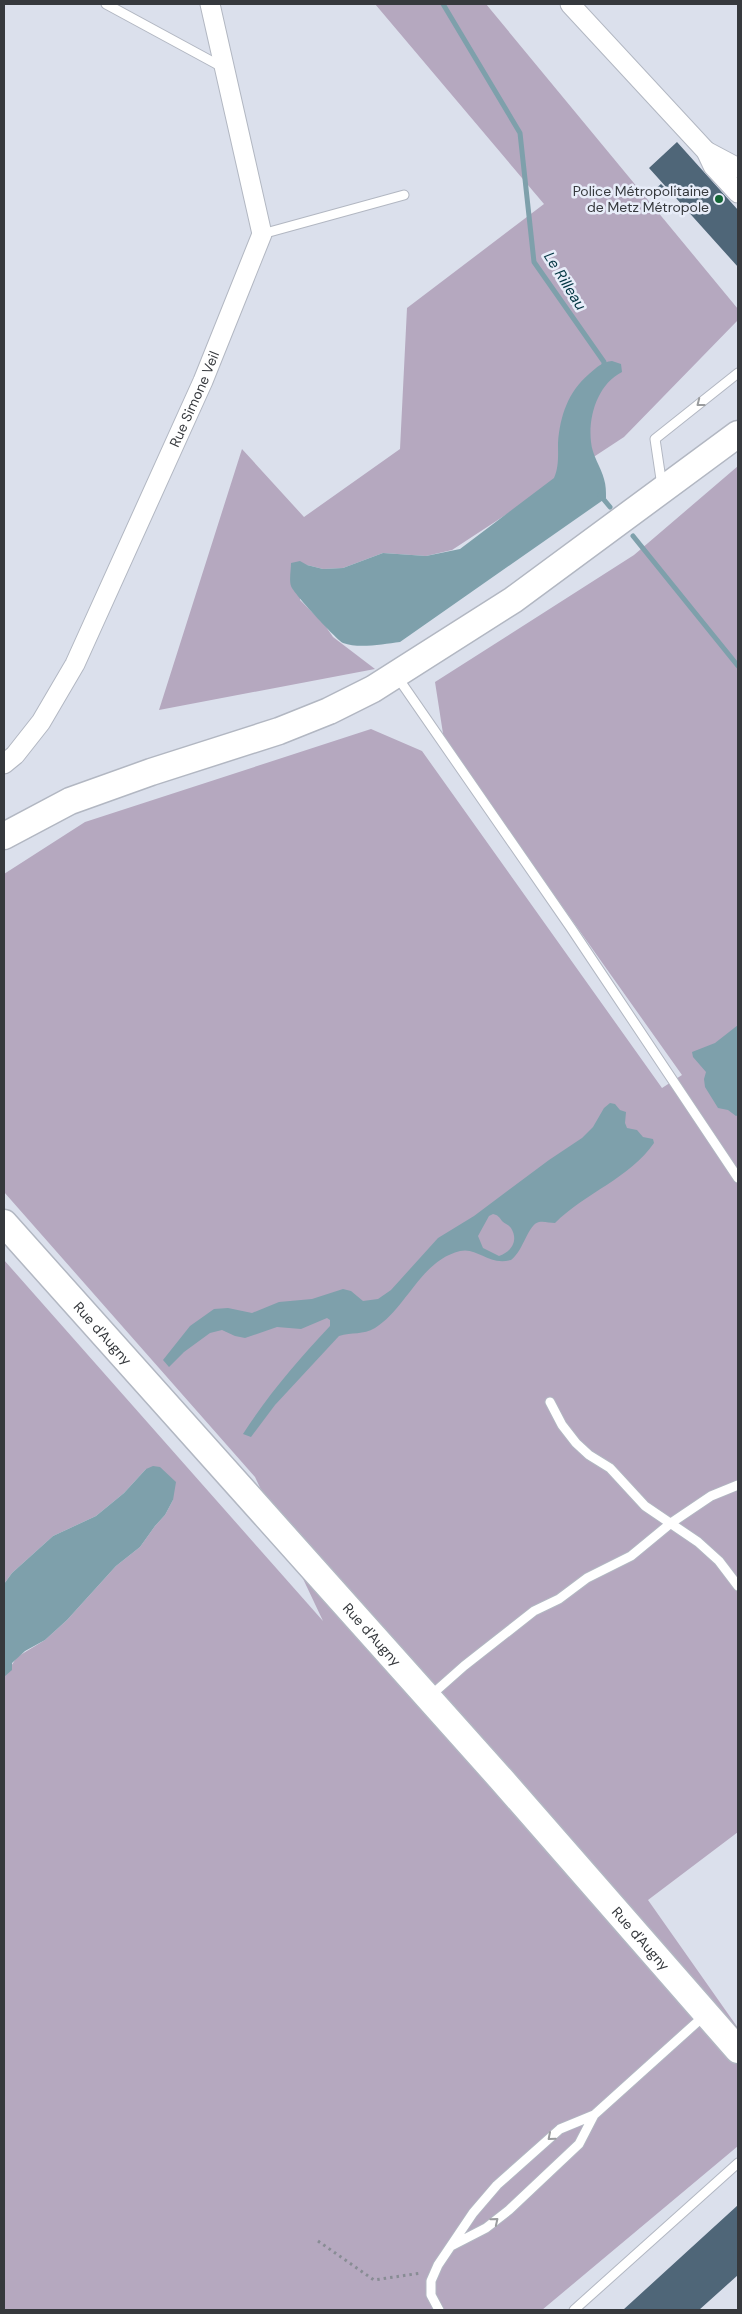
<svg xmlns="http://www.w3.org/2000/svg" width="742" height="2314" viewBox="0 0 742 2314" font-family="'DM Sans',sans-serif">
  <rect width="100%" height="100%" fill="#dbe0ec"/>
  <path fill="#b5a8bf" d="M375,4H486L738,309V320L624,437L452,550L426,556L383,553L343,568L323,569L307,565L300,600L324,624L333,637L375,669L159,710L242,449L304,517L400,449L407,308L544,204Z
    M738,466V1832L648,1900L738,2028V2146L542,2310H4V1677L17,1657L45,1640L67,1620L116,1566L140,1547L155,1526L165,1515L173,1500L146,1469L124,1493L96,1516L53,1536L12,1573L4,1584V1260L323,1621L255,1477L4,1192V874L85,822L371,729L422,751L662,1088L682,1075L444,740L435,682L634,555Z"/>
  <path fill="#7ea0ab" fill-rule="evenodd" d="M612,361L621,364L622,372C598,384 588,416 591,442C592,455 601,467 604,479C606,485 606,492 606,498L400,642C383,644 359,649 343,643C337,640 293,593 291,586C289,580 291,570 291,563L300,561L307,565L323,569L343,568L383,553L426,556L460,549L554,478C559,467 558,455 558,443C560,416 568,392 589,374C597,367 602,362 612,361Z
    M738,1025V1115L736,1116L728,1110L718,1108L705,1087L704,1079L706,1072L693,1057L692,1052L715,1043Z
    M610,1103L615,1104L620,1110L626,1112L625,1123L627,1128L637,1130L643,1137L653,1139L654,1143C630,1178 585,1193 555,1223C550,1223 544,1221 539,1222C528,1224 524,1250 511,1260C488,1266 478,1247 460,1251C420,1261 407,1308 375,1328C363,1335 352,1332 339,1336L275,1405L251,1437L243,1434C268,1395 298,1360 330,1326V1320L327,1318L301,1329L277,1327L245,1338L235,1336L222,1330L210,1333L184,1352L169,1367L163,1360L190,1326L214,1309L228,1308L252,1313L279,1302L312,1299L343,1289L351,1291L363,1301L378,1299L391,1290L438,1238L474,1216L549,1160L582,1138L593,1127L604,1108ZM493,1214C498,1215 499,1217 502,1221C505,1224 509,1225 511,1228C519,1241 511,1252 499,1256L483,1248L478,1236L489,1216Z
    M153,1466L160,1467L176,1482L173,1500L165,1515L155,1526L140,1547L116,1566L67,1620L45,1640L25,1651L12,1663V1670L4,1677V1584L12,1573L53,1536L96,1516L124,1493L146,1469Z"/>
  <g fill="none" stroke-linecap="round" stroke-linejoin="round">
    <path stroke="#7ea0ab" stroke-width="5" d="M443,4L520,133L534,262L604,362V367
      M600,495L610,507
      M633,536L738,666"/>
  </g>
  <path fill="#4f6678" d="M677,142L738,210V267L649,168Z
    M661,184L665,188L659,194L655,189Z
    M738,2205V2275L699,2310H623Z"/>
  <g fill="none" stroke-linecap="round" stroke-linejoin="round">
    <defs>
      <path id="service" d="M106,4L224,68
        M262,234L404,195
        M662,486L655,439L738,373
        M396,675L571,928L738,1178
        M550,1402L562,1425L576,1443L589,1455L610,1468L645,1506L698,1542L719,1561L738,1586
        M429,1697L464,1666L534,1611L559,1599L587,1578L631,1556L671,1523L711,1496L738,1485
        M453,2245L486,2228L509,2210L579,2144L594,2115L705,2015
        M439,2310L431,2295V2281L438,2265L473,2213L497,2185L560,2129L594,2115
        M574,2310L738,2163"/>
      <g id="minor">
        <path d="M570,4L706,151L713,166L738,193"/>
        <path d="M706,151L738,168"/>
        <path id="s1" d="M4,764L15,755L41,722L75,664L203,381L262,234L210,4"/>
      </g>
      <g id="secondary">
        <path d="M4,836L70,801L151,772L279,731L329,711L373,689L513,600L738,434"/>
        <path id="s2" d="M4,1223L502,1780L738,2050"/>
      </g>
    </defs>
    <use href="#service" stroke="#b2b7c2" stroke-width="11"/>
    <use href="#minor" stroke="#b2b7c2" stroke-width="21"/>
    <use href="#secondary" stroke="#b2b7c2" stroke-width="29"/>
    <path stroke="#888c94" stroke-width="3" stroke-dasharray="2.5 4" stroke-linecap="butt" d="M318,2241L374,2280L421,2273"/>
    <use href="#service" stroke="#fff" stroke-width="9"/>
    <use href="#minor" stroke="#fff" stroke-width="19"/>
    <use href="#secondary" stroke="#fff" stroke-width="26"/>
  </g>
  <defs><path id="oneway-chevron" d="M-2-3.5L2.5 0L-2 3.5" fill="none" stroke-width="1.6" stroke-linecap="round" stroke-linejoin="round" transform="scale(1.25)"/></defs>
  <g stroke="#9a9c9e">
    <use href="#oneway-chevron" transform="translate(700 403) rotate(142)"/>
    <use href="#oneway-chevron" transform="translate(551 2137) rotate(139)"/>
    <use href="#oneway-chevron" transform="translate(495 2221) rotate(-39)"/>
  </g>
  <circle fill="#156636" stroke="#e8edf9" stroke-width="2" cx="719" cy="199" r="5"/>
  <g text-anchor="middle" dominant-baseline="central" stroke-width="5" stroke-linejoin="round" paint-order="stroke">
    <g font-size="14" fill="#36393d" stroke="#e8edf9" text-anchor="end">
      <text x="709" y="191">Police Métropolitaine<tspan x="709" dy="16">de Metz Métropole</tspan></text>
    </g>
    <g font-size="14" fill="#36393d" stroke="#e8edf9">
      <text stroke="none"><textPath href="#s1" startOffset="414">Rue Simone Veil</textPath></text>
      <text stroke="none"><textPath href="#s2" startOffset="148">Rue d'Augny</textPath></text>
      <text stroke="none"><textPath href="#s2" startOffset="552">Rue d'Augny</textPath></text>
      <text stroke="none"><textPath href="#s2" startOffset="958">Rue d'Augny</textPath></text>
    </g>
    <g font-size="15" font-style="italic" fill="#003441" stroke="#e8edf9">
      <text transform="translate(565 281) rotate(58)">Le Rilleau</text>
    </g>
  </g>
  <rect width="742" height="2314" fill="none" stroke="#36393d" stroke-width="10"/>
</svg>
